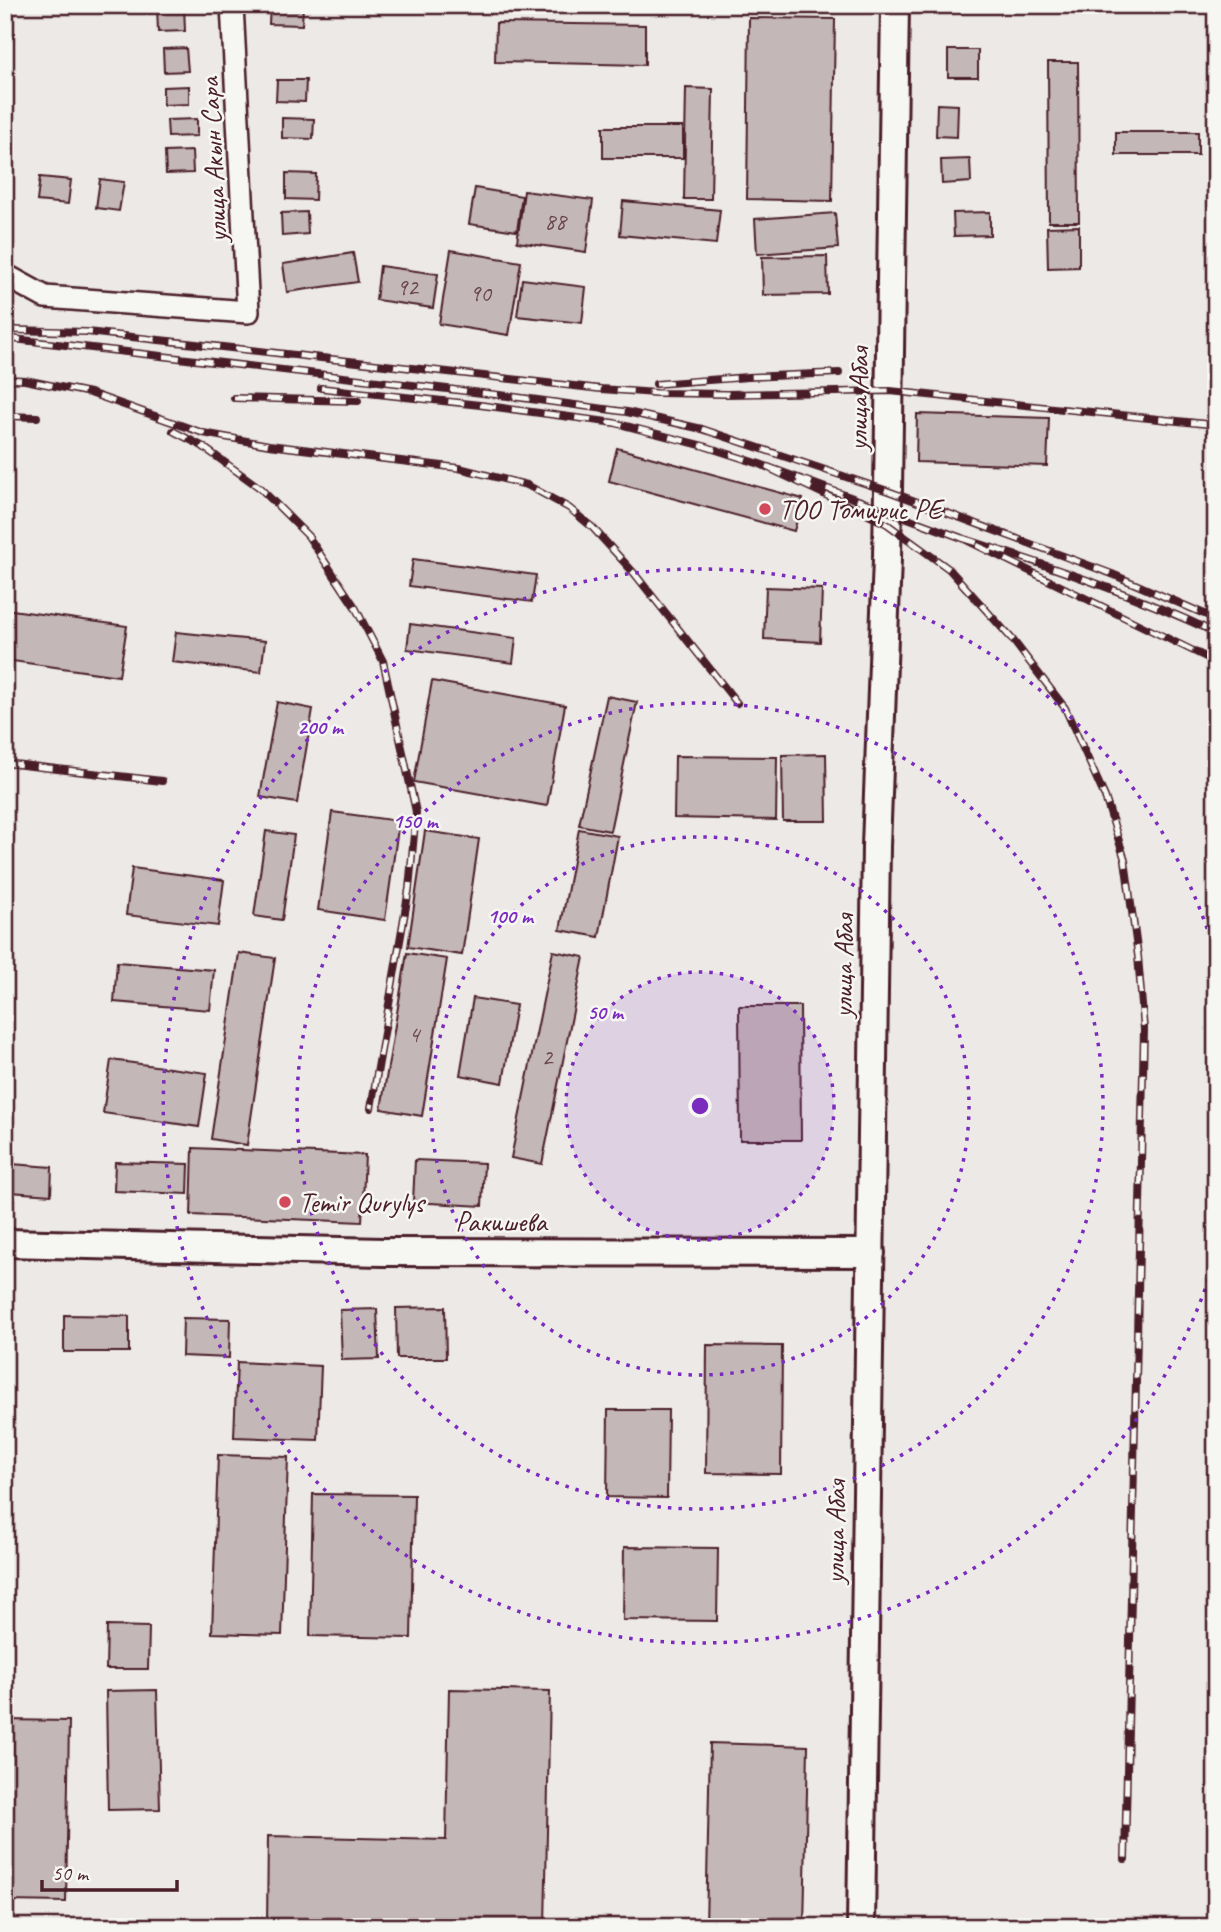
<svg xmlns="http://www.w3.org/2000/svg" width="1221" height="1932" viewBox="0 0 1221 1932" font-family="Caveat,sans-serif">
  <rect width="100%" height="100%" fill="#ece9e6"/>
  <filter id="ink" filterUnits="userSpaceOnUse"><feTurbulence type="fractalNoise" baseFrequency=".0143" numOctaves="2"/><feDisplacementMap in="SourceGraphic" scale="14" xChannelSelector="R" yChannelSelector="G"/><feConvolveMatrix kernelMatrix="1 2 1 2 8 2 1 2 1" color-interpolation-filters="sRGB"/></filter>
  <g filter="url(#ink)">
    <path fill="#c4b7b7" stroke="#4a1f2b" stroke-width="2" d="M157,5H184L185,31L158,32Z
      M270,5H303L302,25L269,24Z
      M952,5H979V10H952Z
      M749,18L835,19L832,201L747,199Z
      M496,23L645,25V65L495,62Z
      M186,48L188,71L164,72L163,49Z
      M948,50H978V77H948Z
      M1048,62H1078L1079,222H1049Z
      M277,80H306L305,102L276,101Z
      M189,86V104L163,105V87Z
      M686,88L713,89L711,199H684Z
      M937,104L958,105L957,137L936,136Z
      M282,118L314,119L313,139L282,138Z
      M197,119V136L168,137L167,120Z
      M603,127H683V158H603Z
      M1116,132H1198V155H1116Z
      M192,151L193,173L166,174L165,152Z
      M970,159L971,182L942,184L941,160Z
      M286,173L316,174L315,200L286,199Z
      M40,177L71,180L68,204L37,201Z
      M100,179L124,182L119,211L96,208Z
      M475,188L522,196L517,231L469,224Z
      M524,191L593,200L586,252L517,242Z
      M623,201L720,210L716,244L620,235Z
      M307,212L308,234L282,236L281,213Z
      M990,212V235L954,236L953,213Z
      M835,213L838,248L757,254L755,219Z
      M1079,226V267L1048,268L1047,227Z
      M451,250L521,262L509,335L439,324Z
      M353,253L358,282L287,292L283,264Z
      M827,256L828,294L763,295L762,257Z
      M380,266L438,274L433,308L376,300Z
      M522,279L586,287L582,323L517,316Z
      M917,414L1049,418L1047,466L916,462Z
      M617,448L803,499L794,531L609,481Z
      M413,559L536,575L532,602L409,586Z
      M766,587L822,589L820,642L764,639Z
      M5,609L127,626L119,676L5,660Z
      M410,624L516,638L513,663L407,649Z
      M176,632L265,641L261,672L172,662Z
      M432,681L565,705L547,806L414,782Z
      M607,696L637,702L610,831L579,825Z
      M277,702L313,709L297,803L260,797Z
      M826,754L827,821H783L782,755Z
      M675,756L777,757L776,820L674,818Z
      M332,812L399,821L385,920L318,910Z
      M579,829L618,836L599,937L560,930Z
      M266,831L294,835L282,920L254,916Z
      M425,831L479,839L462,955L408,947Z
      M132,868L224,880L218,926L126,915Z
      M553,951L584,957L542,1164L511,1158Z
      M239,953L275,958L247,1145L211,1139Z
      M407,953L447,959L422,1116L381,1109Z
      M117,962L214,970L210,1010L114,1002Z
      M473,998L516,1005L503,1083L460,1075Z
      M739,1006H800L801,1140H740Z
      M111,1060L207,1073L199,1127L103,1113Z
      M193,1148L365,1155L362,1222L191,1215Z
      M415,1160L484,1163L482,1206L413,1202Z
      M115,1162L189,1164L188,1194L114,1191Z
      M11,1164L52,1167L51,1195L10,1192Z
      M445,1307L446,1358H397L396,1308Z
      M377,1309L379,1359L342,1360L340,1310Z
      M64,1315L129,1316V1352H64Z
      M183,1318L230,1319L229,1358L182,1356Z
      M707,1345L782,1346L781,1474L706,1473Z
      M237,1362L321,1366L318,1440L234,1437Z
      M608,1410H668L667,1498L607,1497Z
      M218,1455L288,1457L282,1635L212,1633Z
      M313,1494L414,1495L411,1638L310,1636Z
      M624,1547L718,1548L717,1621L623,1620Z
      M107,1626L149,1627L148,1669H106Z
      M449,1689L550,1691L545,1927H267L268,1836L446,1840Z
      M157,1690L160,1809L108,1810L106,1691Z
      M5,1720L69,1721L66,1902L5,1901Z
      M710,1743L808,1746L804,1927H706Z"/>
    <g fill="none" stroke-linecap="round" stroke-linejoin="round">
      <defs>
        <path id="minor" d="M5,275L45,297L248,312L232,5"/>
        <path id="tertiary" d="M5,1243L383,1252L871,1253
          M861,1927L876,846L887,559L895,5"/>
      </defs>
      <use href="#minor" stroke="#4a1f2b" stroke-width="26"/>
      <use href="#tertiary" stroke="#4a1f2b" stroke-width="32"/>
      <use href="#minor" stroke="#f6f6f2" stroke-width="21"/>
      <use href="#tertiary" stroke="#f6f6f2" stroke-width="26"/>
      <defs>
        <path id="rail" d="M12,330L87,332L601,389L656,393L727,394L890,391L1216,425
          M5,338L508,396L627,412L702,429L888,491L1112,574L1216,619
          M5,379L25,380L90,393L203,433L269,445L459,468L527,485L569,508L592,527L634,573L737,703
          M656,384L748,377L839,373
          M321,388L480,405L615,423L704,446L760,464
          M234,398L358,401
          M5,416L37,417
          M173,431L202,446L260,488L308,536L355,607L383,661L416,812L409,889L371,1108
          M962,538L760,464L887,524L949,569L1012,639L1065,708L1105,797L1125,860L1138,956L1144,1030L1125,1859
          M1216,633C1134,594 1049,566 962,538L1216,662
          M5,763L162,781"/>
      </defs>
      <use href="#rail" stroke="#4a1f2b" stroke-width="8"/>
      <use href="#rail" stroke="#f6f6f2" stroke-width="5" stroke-dasharray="16" stroke-linecap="butt"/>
    </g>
  </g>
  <circle cx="700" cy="1106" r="134" fill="#7b2cbf" fill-opacity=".12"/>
  <g fill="none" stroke="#7b2cbf" stroke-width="3.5" stroke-dasharray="3.5 7">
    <circle cx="700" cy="1106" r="134"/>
    <circle cx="700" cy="1106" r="269"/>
    <circle cx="700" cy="1106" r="403"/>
    <path d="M1215 1259A537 537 0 1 1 1215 953"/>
  </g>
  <g fill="#d1495b" stroke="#f6f6f2" stroke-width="2.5">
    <circle cx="765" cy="509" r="7"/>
    <circle cx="285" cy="1202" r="7"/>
  </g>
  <g text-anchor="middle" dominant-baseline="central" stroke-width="5" stroke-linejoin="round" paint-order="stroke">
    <g font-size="24" fill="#68454e">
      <text x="555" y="221">88</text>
      <text x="407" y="287">92</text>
      <text x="480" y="293">90</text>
      <text x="414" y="1034">4</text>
      <text x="547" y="1057">2</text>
    </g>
    <g font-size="28" fill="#4a1f2b" stroke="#f6f6f2">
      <text transform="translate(213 160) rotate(-93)">улица Акын Сара</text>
      <text transform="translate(858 399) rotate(-89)">улица Абая</text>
      <text transform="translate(843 966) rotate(-89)">улица Абая</text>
      <text x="501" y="1221">Ракишева</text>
      <text transform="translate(835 1532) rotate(-89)">улица Абая</text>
    </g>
    <g font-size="28" fill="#4a1f2b" stroke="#f6f6f2" text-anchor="start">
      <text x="779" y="509">ТОО Томирис РЕ</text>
      <text x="299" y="1202">Temir Qurylys</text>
    </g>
  </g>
  <circle cx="700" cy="1106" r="10" fill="#7b2cbf" stroke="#f6f6f2" stroke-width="3.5"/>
  <g font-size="21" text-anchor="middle" font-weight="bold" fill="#7b2cbf" stroke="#f6f6f2" stroke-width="5" stroke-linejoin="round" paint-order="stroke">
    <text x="320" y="734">200 m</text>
    <text x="415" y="828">150 m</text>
    <text x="510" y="923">100 m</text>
    <text x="605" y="1019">50 m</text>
  </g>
  <rect width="1221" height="1932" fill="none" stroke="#f6f6f2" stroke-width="28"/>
  <rect x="14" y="14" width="1193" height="1904" fill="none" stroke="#4a1f2b" stroke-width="2.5" filter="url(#ink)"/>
  <path d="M42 1880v10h135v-10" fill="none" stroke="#4a1f2b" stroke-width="3.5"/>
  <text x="52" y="1880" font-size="21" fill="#4a1f2b" stroke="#f6f6f2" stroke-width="5" paint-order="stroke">50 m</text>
</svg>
